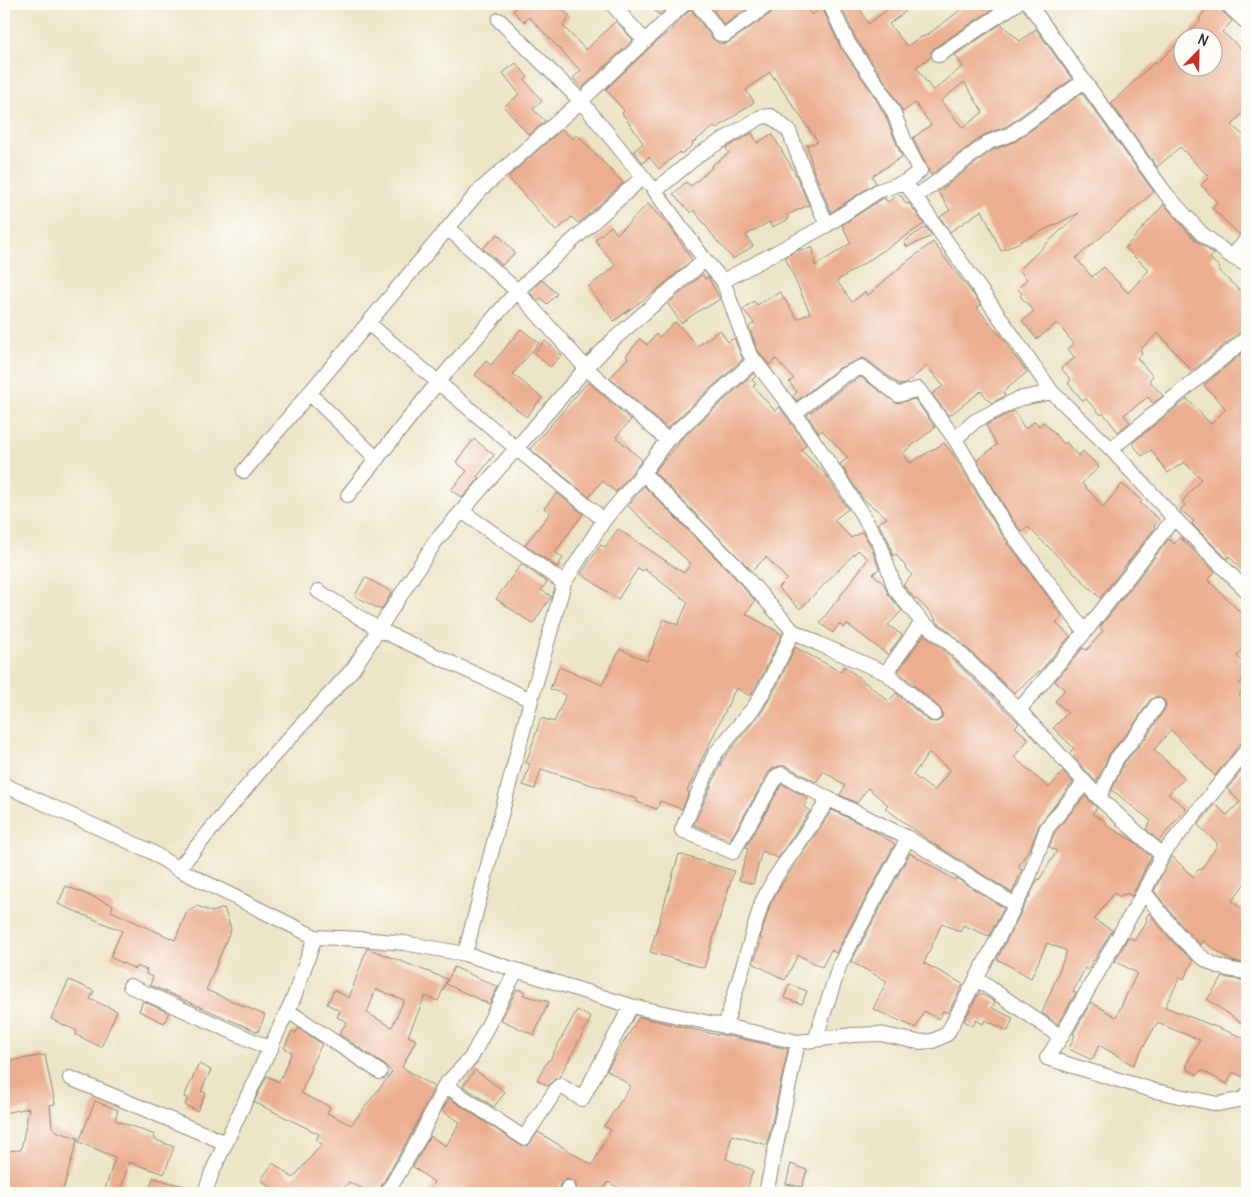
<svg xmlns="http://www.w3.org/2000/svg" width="1251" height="1197" viewBox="0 0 1251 1197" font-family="Delius,sans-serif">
  <rect width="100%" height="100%" fill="#fdfcf7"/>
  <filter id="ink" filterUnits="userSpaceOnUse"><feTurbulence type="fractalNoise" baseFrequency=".02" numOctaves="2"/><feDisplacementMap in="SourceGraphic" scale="10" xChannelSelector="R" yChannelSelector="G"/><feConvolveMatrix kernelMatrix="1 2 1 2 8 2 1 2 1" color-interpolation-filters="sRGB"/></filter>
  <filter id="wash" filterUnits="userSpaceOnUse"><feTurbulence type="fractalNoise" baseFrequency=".0096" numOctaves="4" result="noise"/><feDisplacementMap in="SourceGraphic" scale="20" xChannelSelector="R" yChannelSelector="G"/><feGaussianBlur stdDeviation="1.12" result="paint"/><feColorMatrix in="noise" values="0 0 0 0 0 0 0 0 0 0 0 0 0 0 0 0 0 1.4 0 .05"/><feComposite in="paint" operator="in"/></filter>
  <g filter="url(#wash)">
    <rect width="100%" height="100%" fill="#ede5c7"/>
    <g id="blocks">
      <path fill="#ebae90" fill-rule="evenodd" d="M515,4H555L570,16L563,26L586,50L616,21L633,40L582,88L573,78L581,71L529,17L524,22L513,11L517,6Z
        M648,4H672L659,15Z
        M709,4H754L724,25Z
        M778,4H802L812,15L822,7L841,48L871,91L885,115L902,157L872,176L876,183L831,212L813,169L807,145L818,142L770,72L746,90L754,102L716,129L714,127L692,143L693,145L681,154L680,152L659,169L649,157L643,163L634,151L643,143L622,113L624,111L606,89L659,39L673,29L672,28L691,9L713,39L718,43L726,44L774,11Z
        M840,4H858L868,24L895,4H900L906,11L889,24L907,46L923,36L924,37L969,4H988L993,9L934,48L931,52V57L916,67L933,91L963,66L955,55L1001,24L1020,41L1036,29L1072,79L1007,126L984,135L931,175L913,138L931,125L915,103L903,112L885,81L856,39ZM964,82L983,112L963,128L941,101Z
        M1209,4L1218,5L1221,10L1232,21L1222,32L1247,54V108L1232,125L1247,139V230L1239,234L1212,208L1217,202L1201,185L1209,177L1180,147L1157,167L1111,103L1145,71L1155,62L1156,64L1201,20L1199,19ZM1184,38H1214V68H1184Z
        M516,63L528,77L525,80L542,101L533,109L545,121L529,135L504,107L519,94L503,73Z
        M1082,93L1154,192L1076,258L1092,277L1104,267L1128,293L1148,271V269L1125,248L1164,204L1194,239L1214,254L1210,258L1220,268L1218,270L1239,290L1247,283V329L1241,331L1192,371L1158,333L1140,350L1142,353L1137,358L1153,376L1149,380L1163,396L1153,403L1148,397L1124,415L1130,422L1118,432L1103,413L1101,415L1086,399L1083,401L1068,383L1071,380L1061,368L1075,358L1068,349L1074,344L1057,323L1037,339L1022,321L1034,311L1020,296L1022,294L1018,289L1027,279L1019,270L1079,213L1001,251L982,210L950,232L940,217L950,210L938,192L993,150L1016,141Z
        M562,129L572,139L577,135L623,183L580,222L578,223L572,217L556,231L508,177Z
        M752,133L757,143L772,134L795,173L809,205L787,215L789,219L772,227L769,222L746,235L753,246L733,259L717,241L694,210L691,213L673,194L686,182L691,186L712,168L711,166L729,153L726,148Z
        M900,194L906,204L909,203L924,224L837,281L852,302L865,292L867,296L905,263L933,242L981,305L977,308L1006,342L1008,344L1007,346L1027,372L1003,392L1005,396L991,403L981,391L949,416L932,394L943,386L927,366L905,384L900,385L867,360L863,358L839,368L797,401L793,396L797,392L789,382L794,379L776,359L769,365L757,349L749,327L754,323L743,309L754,301L757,305L780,292L797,319L810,313L785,257L798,250L813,248L815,266L851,243L842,225L882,199L885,198L887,202Z
        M648,204L671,228L692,260L658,289L614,321L588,287L616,266L595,240L611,226L617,234Z
        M926,227L932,236L907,247L904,242Z
        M498,234L515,253L502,265L483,248Z
        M702,275L705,279L708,277L720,299L704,309L703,308L681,323L668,304Z
        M542,280L557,294L547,304L541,298L538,301L529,292Z
        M675,322L698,346L720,330L728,342L734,338L743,359L667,428L610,378L628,358L626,356L640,339L647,345L656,334L659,337Z
        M521,329L539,343L513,374L542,398L526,417L475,375L486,361L491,365Z
        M545,341L562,355L550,367L534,353Z
        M1247,349V576L1229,556L1227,559L1192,524L1194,521L1180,510L1185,505L1182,502L1201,479L1184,462L1168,473L1151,450L1142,456L1132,443L1187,399L1211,424L1226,409L1204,385Z
        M754,373L756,376L752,380L756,384L753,386L775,411L780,407L806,445L801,450L825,474L848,509L834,520L851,538L862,532L872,548L879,569L873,574L884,584L888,594L902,611L888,625L902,635L888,655L847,624L844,628L839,624L833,633L820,623L868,559L858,550L800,609L778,588L787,579L766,557L752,571L654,472L679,443L678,442Z
        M861,377L896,403L915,399L935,427L903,453L910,463L944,443L953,454L998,529L1008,543L1007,544L1012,548L1062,616L1056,623L1070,636L1042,669L1014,693L951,633L935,620L936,619L916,598L915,599L903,585L912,575L896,554L893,556L888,540L878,523L887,518L863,499L840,464L848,458L822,430L819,433L807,415L849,383Z
        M588,382L631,420L616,437L642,460L616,492L602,481L589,497L530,449Z
        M1014,411L1025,429L1035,421L1039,426L1044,422L1064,444L1066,442L1078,456L1083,451L1099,467L1082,483L1103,507L1122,484L1142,501L1140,503L1159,519L1154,526L1155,528L1100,598L1028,527L1022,532L1012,519L977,460L997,445L986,425Z
        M474,439L494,455L477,477L479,479L462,498L451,490L467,471L456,462Z
        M644,486L729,571L755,601L746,614L782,634L763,674L750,696L736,688L687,791L689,792L682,809L660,801L657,809L637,802V799L541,769L535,789L523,785L530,764L526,763L541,718L554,722L566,695L550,689L559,667L602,685L620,649L647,661L664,619L678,625L688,602L644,569L643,571L638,568L618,599L581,574L601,545L605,547L618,529L684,573L691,564L628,506Z
        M557,493L583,514L555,552L563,558L557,567L525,545L550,513L544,508Z
        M1180,537L1215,572L1208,580L1247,619V645L1237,656L1247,667V676L1239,684L1244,688L1239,695L1247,702V741L1240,744L1215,776L1171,730L1154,750L1185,778L1168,794L1186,808L1159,841L1146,829L1151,821L1112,790L1124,763L1146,738L1164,710L1166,705L1165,701L1157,696L1150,700L1132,727L1110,753L1096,782L1074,757L1075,755L1071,751L1074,748L1053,728L1068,713L1055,701L1065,690L1055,681L1083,648L1087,650L1103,631L1100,627L1169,539L1174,544Z
        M521,564L547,582L541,590L551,596L533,624L496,599Z
        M365,577L392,592L381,610L355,596Z
        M924,635L939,646L1019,723L1015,727L1029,739L1014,757L1049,788L1063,771L1073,782L1039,825L1031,846L1018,867L1022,870L1012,893L928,840L885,808L888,805L868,788L857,803L840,795L845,786L824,771L816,782L786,766H779L773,768L769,772L730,840L694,825L723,759L763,710L779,682L795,647L841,672L844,666L889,701L896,693L929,721L936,722L940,720L943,715L940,708L898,671ZM929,753L950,770L934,791L913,775Z
        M1247,764V880L1232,901L1247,913V963L1232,961L1203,941L1201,945L1182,926L1154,891L1172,856L1193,877L1199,869L1201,870L1218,844L1198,825L1215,804L1227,815L1240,802L1227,789Z
        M782,784L808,798L804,807L810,811L778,858L762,851L753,884L739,880L748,849L746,847Z
        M1085,796L1097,808L1092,814L1107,822L1106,825L1135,842L1151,857L1132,896L1126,893L1125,895L1122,894L1120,897L1114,893L1094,920L1112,930L1094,961L1093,960L1088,970L1085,968L1073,992L1076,993L1058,1024L1042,1013L1067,951L1047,943L1031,978L997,959L1038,879L1039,880L1057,851L1049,847L1055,832Z
        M832,810L869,828L895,844L836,953L831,950L822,967L798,955L785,980L753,963L762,939L760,938L770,905L782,884Z
        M910,853L955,880L956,878L1004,908L989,936L963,925L960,932L942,923L924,963L963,984L948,1013L943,1011L939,1019L924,1011L916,1028L873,1009L887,981L851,962Z
        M679,854L734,871L704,968L650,952Z
        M66,886L113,905L111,911L175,940L187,912L197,906L212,912L224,908L231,929L206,990L265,1015L258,1032L150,985L153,977L146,974L147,970L136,966L135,969L110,957L122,931L58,904Z
        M1149,913L1169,938L1193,961L1184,979L1180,977L1165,1007L1247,1039V1079L1233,1072L1227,1084L1201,1070L1198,1075L1187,1069V1063L1200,1040L1157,1023L1133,1065L1099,1045L1092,1060L1069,1049L1075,1035L1073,1034L1091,1002L1116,1017L1137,973L1115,961L1128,937L1134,940L1147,921L1146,918Z
        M367,948L447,979L438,1001L425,996L408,1036L416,1040L402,1067L434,1087L412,1133L377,1193H371L349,1182L339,1193H306L300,1188L296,1193H278L261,1180L273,1163L293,1178L322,1144L316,1140L319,1134L254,1102L267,1076L279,1082L292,1052L284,1048L292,1031L296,1033L298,1028L322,1044L310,1067L312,1068L301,1093L330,1107L327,1113L351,1125L392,1072L385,1065L339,1034L347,1022L337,1017L340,1011L327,1004L334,990L349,998ZM376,989L404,1000L392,1027L367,1013Z
        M454,967L498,987L489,1004L446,984Z
        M1223,977L1247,981V1027L1207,999Z
        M69,980L94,991L90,999L117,1011L101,1047L76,1035L77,1031L51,1019Z
        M789,984L807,991L802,1004L784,998Z
        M517,989L525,992L523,995L549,1002L534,1035L501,1020Z
        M979,993L995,1002L992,1008L1013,1018L1008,1031L985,1020L983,1024L976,1020L973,1026L964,1021Z
        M143,1001L169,1013L164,1023L139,1011Z
        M577,1010L591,1018L559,1078L555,1079L548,1086L537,1080L548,1060L549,1061Z
        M639,1017L718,1035V1034L788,1049L767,1145L732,1135L726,1159L753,1170L746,1193H629L608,1182L602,1193H575L577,1187L575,1183L567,1179L560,1184L557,1193H428L434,1182L413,1167L430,1136L446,1146L460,1122L442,1111L449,1098L520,1145L528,1146L538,1132L592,1165L611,1130L604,1126L631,1086L607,1070Z
        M45,1055L55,1104L50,1105L52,1127L58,1132L78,1138L62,1193H4V1151L21,1150L29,1108L4,1113V1062Z
        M199,1064L211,1070L201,1091L206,1093L197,1111L185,1105L188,1098L184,1097Z
        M475,1070L505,1092L494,1107L463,1086Z
        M95,1101L118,1110L115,1120L155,1135L154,1139L174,1147L164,1174L129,1162L120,1193H104L115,1157L79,1142Z
        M791,1164L807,1170L802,1187L786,1184Z
        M153,1178L194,1189V1193H148Z"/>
    </g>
  </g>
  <g filter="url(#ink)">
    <use href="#blocks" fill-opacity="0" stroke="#8c8879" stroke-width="1"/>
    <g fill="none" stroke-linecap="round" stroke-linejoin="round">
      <defs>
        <path id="street" d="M612,4L645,41
          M698,4L720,34L725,35L769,4
          M830,4L848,43L878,86L893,111L908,149L920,171L905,182
          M1029,4L1084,81
          M1227,4L1247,23
          M499,20L581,101L648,183
          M939,55L1016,4
          M915,197L931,186L989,142L1011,134L1084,81L1166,194L1201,233L1232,257
          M827,225L878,191L905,182L1052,392L1111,449L1174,518L1247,591
          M1247,239L1232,257L1247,265
          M723,281L827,225L807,179L789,131L771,116L761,117L701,153L655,191L705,260L723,281L749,353L795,413L845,487L880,544L895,589L922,622L945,639L1019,710L1099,798L1162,855L1247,750
          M368,323L517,449L604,520
          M1052,392L1018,399L975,421L955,439L1005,524L1085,632
          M309,393L377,459
          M795,413L844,375L862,367L898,395L918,389L955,439
          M667,440L754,361
          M1111,449L1247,338
          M244,471L479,191L581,101L684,4
          M643,473L735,565L793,631L819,644L886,673L922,622
          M348,495L438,382L517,291L643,177
          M463,512L564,583
          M318,591L378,629L531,700
          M886,673L934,714
          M1019,710L1085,632L1174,518
          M4,785L150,851L178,869L315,937L362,939L404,943L465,954L631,1006L798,1042L852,1035L880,1034L918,1042L933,1041L947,1034L1026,885L1047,828L1084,783
          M1099,798L1117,758L1139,732L1157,705
          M829,799L908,838L1015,905
          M1162,855L1144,892L1061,1037L1047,1058L1155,1091L1218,1104L1243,1099L1247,1095
          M178,869L271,758L353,669L435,542L586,368L517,291L448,228
          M1144,892C1162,914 1188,952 1213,964C1223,969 1236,971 1247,972
          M465,954L531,700L564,583L604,520L643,473L667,440L586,368L614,339L705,260
          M977,979L1061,1037
          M130,986L271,1049
          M288,1011L380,1072
          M725,1027L762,902L774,879L829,799L782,774L777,776L733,852L682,830L715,754L755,706L771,678L793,631
          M815,1040L840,964L908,838
          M70,1078L226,1143
          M445,1085L471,1058L516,971
          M205,1193L212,1172L294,997L315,937
          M387,1193L420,1137L445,1085L524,1138L558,1087L561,1086L582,1099L631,1006
          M566,1193L568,1188
          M766,1193L798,1042"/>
      </defs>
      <use href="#street" stroke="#8c8879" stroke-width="16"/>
      <use href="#street" stroke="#fff" stroke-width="14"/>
    </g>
  </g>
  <rect width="1251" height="1197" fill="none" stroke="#fdfcf7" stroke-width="20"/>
  <g transform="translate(1198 52) rotate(23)"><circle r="24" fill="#fdfcf7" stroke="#a9a8a5"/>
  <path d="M0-4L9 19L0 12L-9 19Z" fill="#c8321e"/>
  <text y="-8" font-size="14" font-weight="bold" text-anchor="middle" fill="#2b2b2b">N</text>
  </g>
</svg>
